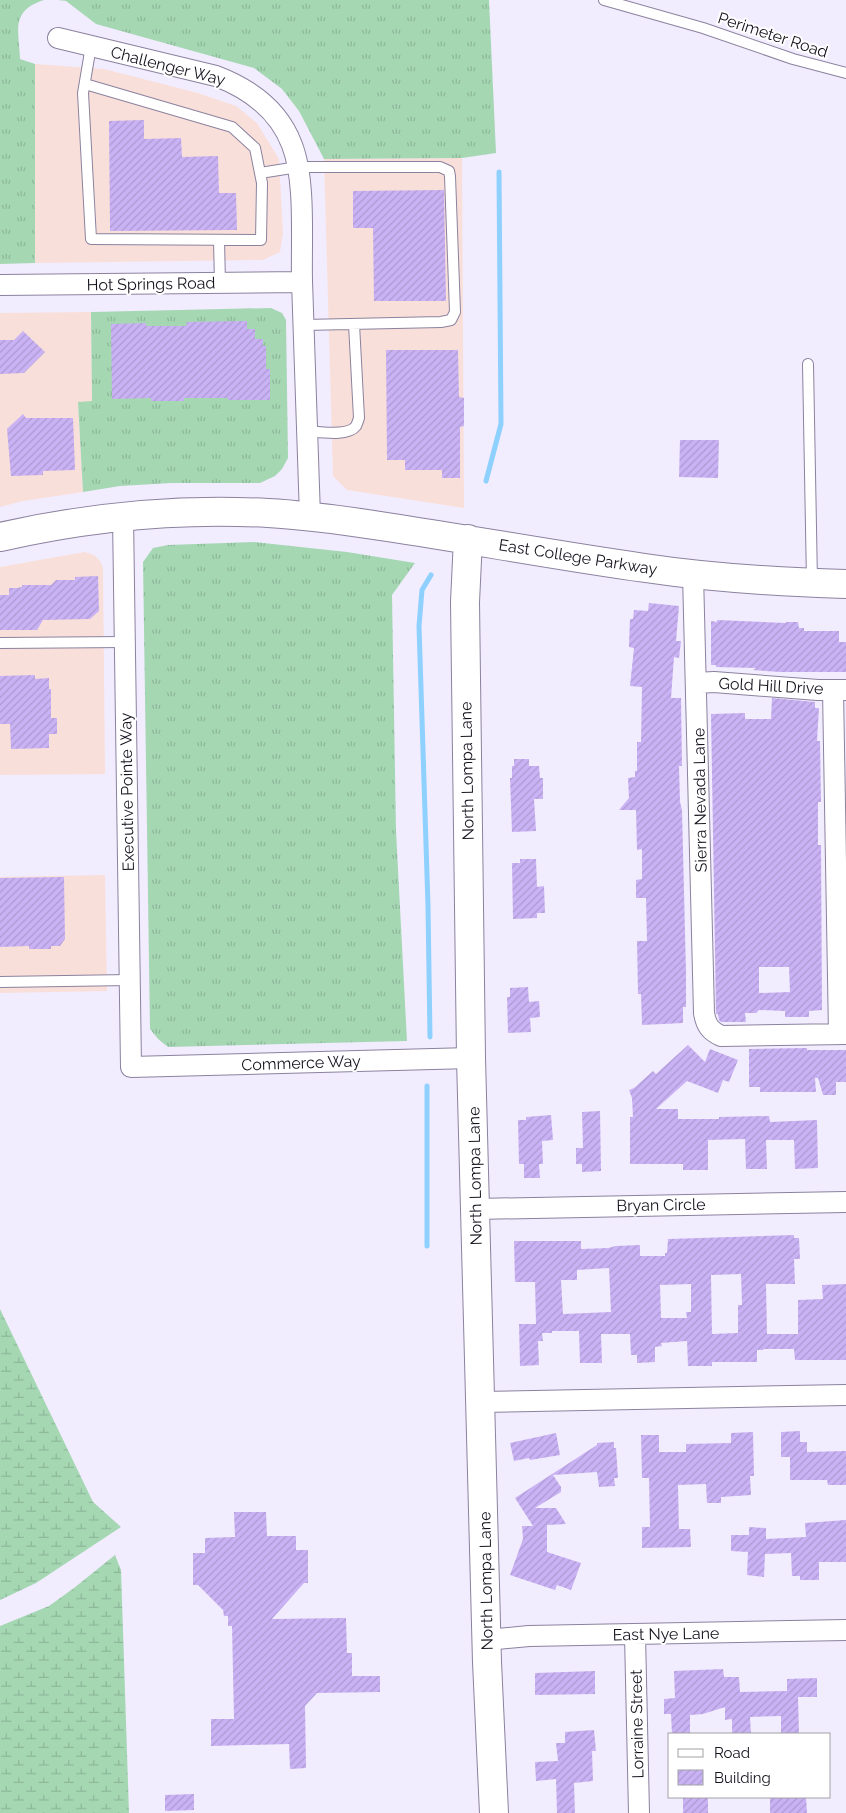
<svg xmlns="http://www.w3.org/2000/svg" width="846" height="1813" viewBox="0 0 846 1813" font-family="Raleway,sans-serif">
  <defs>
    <pattern id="grass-tufts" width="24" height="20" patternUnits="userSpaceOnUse" patternTransform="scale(1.25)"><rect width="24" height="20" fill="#a5d7b3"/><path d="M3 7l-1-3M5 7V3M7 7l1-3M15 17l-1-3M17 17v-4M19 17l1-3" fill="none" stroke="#8db89a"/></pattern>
    <pattern id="wetland-marsh" width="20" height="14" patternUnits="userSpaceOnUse" patternTransform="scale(1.25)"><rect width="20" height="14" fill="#a5d7b3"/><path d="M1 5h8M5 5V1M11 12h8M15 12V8" fill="none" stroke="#8db89a"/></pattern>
    <pattern id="building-hatch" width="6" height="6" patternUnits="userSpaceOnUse" patternTransform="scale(1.25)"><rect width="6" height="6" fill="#cab3f5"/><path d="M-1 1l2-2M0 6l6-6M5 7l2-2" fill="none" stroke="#ad99d2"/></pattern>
  </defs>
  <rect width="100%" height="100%" fill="#f2ecff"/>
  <path fill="#f9dfd9" d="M35,64L104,69L198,93L236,106L257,123L279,159L283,233L280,252L263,260L35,263Z
    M462,158L464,508L347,490L333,476L324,159Z
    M91,312L92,402H78L83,492L23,501L0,507V313Z
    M85,552L94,555L100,561L103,568L105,774L0,775V567Z
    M105,875L107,991L0,993V877Z"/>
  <path fill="url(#grass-tufts)" d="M0,0H44C10,11 19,30 20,59L35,64V263L0,264Z
    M58,0H489L496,153L462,158L324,159L299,111L282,89L254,68L96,24L66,1Z
    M271,308L282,313L286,320L288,458L282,469L275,476L260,483H171L120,486L83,492L78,402L92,401L91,312Z
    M254,542L347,552L415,563L392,595L396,831L407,1041L168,1047L158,1039L150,1029L143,562L153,548L168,545Z"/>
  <path fill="url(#wetland-marsh)" d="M0,1309L93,1502L121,1527L36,1583L0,1600Z
    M115,1555L121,1570L129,1813H0V1626L49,1606L74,1588Z"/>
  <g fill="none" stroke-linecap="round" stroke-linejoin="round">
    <path stroke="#8ed0fe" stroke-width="5" d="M486,481L501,424L499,172
      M430,1037L428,906L419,626L422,590L431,575
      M427,1246V1086"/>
  </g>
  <path fill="url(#building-hatch)" fill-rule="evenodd" d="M144,120V139L181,138L182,157L218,156L219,193H236L237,230L110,231L109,121Z
    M444,190L446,301H374L373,228H353V191Z
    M247,321V329H255V339H263V346H266V369H270V400H228V398H184V401H151V398L112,399L111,324L146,323V326H186L187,322Z
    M23,331L45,352L24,373L0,374V340H14Z
    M386,350H458L459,397L464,398V426L460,427V478H442V470H405V460H387Z
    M23,414L26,418H73L75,470L43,471V475L11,476L7,429Z
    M680,440H719L718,478L679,477Z
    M98,576L99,611L90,619L43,620L37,630H0V595H9V588H17L22,587V585H51L56,580H75V577Z
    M649,603L679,606L676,641H681L679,658L674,657L671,698H681L682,766H679L680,802L682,810L686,973V1007H683V1023L642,1025L641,994H638L637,941H647L646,898H636V880L642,879V849L637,850L636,810H619L629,798L628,778L635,777V771H637V742H641L642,687L630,686L634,648L629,647V644L630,619H633L634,610L648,611Z
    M717,620L786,623V622H798L799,628H804V631H839V642H846V672H780L753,670L756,668L716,667V665H711V621L717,622Z
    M35,675V679L49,678V689H51V718H57V734H49V748L11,749L10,724H0V676Z
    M772,698L815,702V708H819L817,741H820L821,802H818V845H821L822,1010L809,1011V1017H785V1011L759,1010L756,1013H745L746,1022H721L719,1020L718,1014H716V1012L711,714L745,713V719H771ZM759,967H789L790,992L759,993Z
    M514,759H529V766H539L540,778H543V799H534L536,831L512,832L510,778H512V766H514Z
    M520,859H536L537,887L544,886L545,913H537V918L513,919L512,863H520Z
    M64,877L65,939L60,946H51V949H29V946L0,947V878Z
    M528,987L529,1002L539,1001L540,1017L530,1018L531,1032L508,1033L507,997H510V988Z
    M688,1045L705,1062L710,1049L738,1060L729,1082L723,1080L718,1093L687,1081L656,1109H678V1119H719V1117L769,1116L770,1122L817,1120L818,1168L795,1169L794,1140H766L767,1169H746L745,1139L708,1140V1170H683V1164H630V1117H633L632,1098L629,1090L634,1088L653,1071L656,1074Z
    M807,1048V1050H846V1082H836V1095H823L818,1078H815L816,1092H760V1087H749V1049Z
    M600,1111L601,1171L582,1172V1164H576V1148H583L582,1112Z
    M551,1115L553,1140L542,1141L543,1164H539L540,1178H524V1164H519L518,1120H526V1117Z
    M794,1235V1238H799L800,1259H794L795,1284H766L767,1334H798V1300L823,1299L822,1285L846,1284V1360H795L794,1349H763L764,1350H757V1362H712V1366H688L687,1341L661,1343L662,1346L655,1347V1362L637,1363V1355H631L630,1334H601L602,1363H580L579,1331H552V1333H542L543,1341H538L539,1365L520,1366L519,1324H536L535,1282H515L514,1241H581V1249L608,1248L616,1246L640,1245V1256H665V1253H667L668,1239ZM609,1268L611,1312L563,1314L561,1280H577V1270ZM741,1274L742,1305H738V1333L712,1334L711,1275ZM691,1284V1312H686L687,1318H661L660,1285Z
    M800,1431V1442H807V1452L846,1451V1485H828L827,1480H790V1457H781V1432Z
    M753,1432L754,1476H750L751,1495L721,1497V1503H707L706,1484L678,1485L679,1529H690L691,1547L642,1548V1527H650L649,1478H642L641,1435H659V1452H686V1444L731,1443V1433Z
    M556,1433L560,1455L530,1460L529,1458L514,1461L510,1443Z
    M614,1442V1448H616L618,1478H614L615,1486L599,1487L597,1472L553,1475L561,1487V1492L535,1508H556L566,1524L547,1525V1552L581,1563L571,1590L557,1585L555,1590L510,1575L523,1539L522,1526H533L515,1498L597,1445V1443Z
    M234,1512H266L267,1536H296V1550H308V1583H304L272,1619L346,1618L347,1653H352V1676H380V1692L317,1693L305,1706L306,1768L290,1769L289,1744L211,1746V1719H234L232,1626H228V1616H224L223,1610L198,1585H193V1553H205V1538L235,1537Z
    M846,1520V1562H819V1580H800V1576H792L791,1553L765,1554L764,1577L747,1575L748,1552L731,1551V1535H749V1527L766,1528V1539L806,1537L805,1523Z
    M723,1669L724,1677H739L740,1692L787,1691V1679L817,1678V1697H798L799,1734H781V1716L750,1717L751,1734H732V1719L725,1720V1707L703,1714L690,1715V1734H672L671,1714H664V1699L675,1698L674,1671Z
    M595,1671V1694L535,1695V1673Z
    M594,1730L596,1751H592L593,1781L574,1783L575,1813H557L556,1779L536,1781L535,1762L558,1761L556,1743H565V1732Z
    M194,1794V1810L165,1811V1795Z
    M683,1797H708V1813H683Z
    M806,1797L807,1813H770V1798Z"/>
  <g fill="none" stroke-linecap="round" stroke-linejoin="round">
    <defs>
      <path id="lane" d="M604,0L703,28L793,59L846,73
        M85,84L232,127L255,148L262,183L261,240L91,239L83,93L91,46
        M260,173L298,167H440L449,171L450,176L455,312L451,320L441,322L304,325
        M219,240L220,283
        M808,364L812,582
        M307,431C319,432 348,437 356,426C357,424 358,421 359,418L354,324
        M0,643L125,642
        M0,982L130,980"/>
      <path id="street" d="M58,38L216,76C250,89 279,110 292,145C306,181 301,242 302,281C304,359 308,438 310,516
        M0,285L302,282
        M123,516L131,1067L471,1058
        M693,574L704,1013C706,1025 710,1031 721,1036L846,1034
        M697,683L714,682L818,690H845
        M833,690L839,1034
        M476,1209L846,1202
        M480,1402L846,1395
        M635,1635L639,1813
        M487,1640L529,1636L846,1630"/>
      <path id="secondary" d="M0,537C88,517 177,508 268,513C308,515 348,521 387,527C473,540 559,556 645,568C712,578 779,582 846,584
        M468,539L465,602L471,1058L487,1662L494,1813"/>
    </defs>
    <use href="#lane" stroke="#8b829e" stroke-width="12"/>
    <use href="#street" stroke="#8b829e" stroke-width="22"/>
    <use href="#secondary" stroke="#8b829e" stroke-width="30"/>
    <use href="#lane" stroke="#fff" stroke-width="10"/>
    <use href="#street" stroke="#fff" stroke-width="20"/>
    <use href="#secondary" stroke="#fff" stroke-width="28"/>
  </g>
  <g text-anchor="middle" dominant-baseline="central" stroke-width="4" stroke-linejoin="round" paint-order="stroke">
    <g font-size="16" fill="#16121d" stroke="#fff">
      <text transform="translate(773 35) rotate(18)">Perimeter Road</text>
      <text transform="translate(168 66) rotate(14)">Challenger Way</text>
      <text transform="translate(151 284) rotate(-1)">Hot Springs Road</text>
      <text transform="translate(578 557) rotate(9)">East College Parkway</text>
      <text transform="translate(771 686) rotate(3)">Gold Hill Drive</text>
      <text transform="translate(467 771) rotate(-91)">North Lompa Lane</text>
      <text transform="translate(127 792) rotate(-91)">Executive Pointe Way</text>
      <text transform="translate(700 800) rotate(-91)">Sierra Nevada Lane</text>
      <text transform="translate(301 1063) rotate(-2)">Commerce Way</text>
      <text transform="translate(475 1176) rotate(-91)">North Lompa Lane</text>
      <text transform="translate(661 1205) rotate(-1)">Bryan Circle</text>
      <text transform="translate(486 1581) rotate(-91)">North Lompa Lane</text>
      <text transform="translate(666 1634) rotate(-1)">East Nye Lane</text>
      <text transform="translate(637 1724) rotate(-91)">Lorraine Street</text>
    </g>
  </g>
  <rect x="668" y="1733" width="162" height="65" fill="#ffffff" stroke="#a2a0a5"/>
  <rect x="678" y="1749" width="25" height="8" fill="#ffffff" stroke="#a2a0a5"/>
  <text x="714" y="1758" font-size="15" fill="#16121d">Road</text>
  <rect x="678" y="1770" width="25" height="15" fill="url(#building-hatch)" stroke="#a2a0a5"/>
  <text x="714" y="1783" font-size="15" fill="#16121d">Building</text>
</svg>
